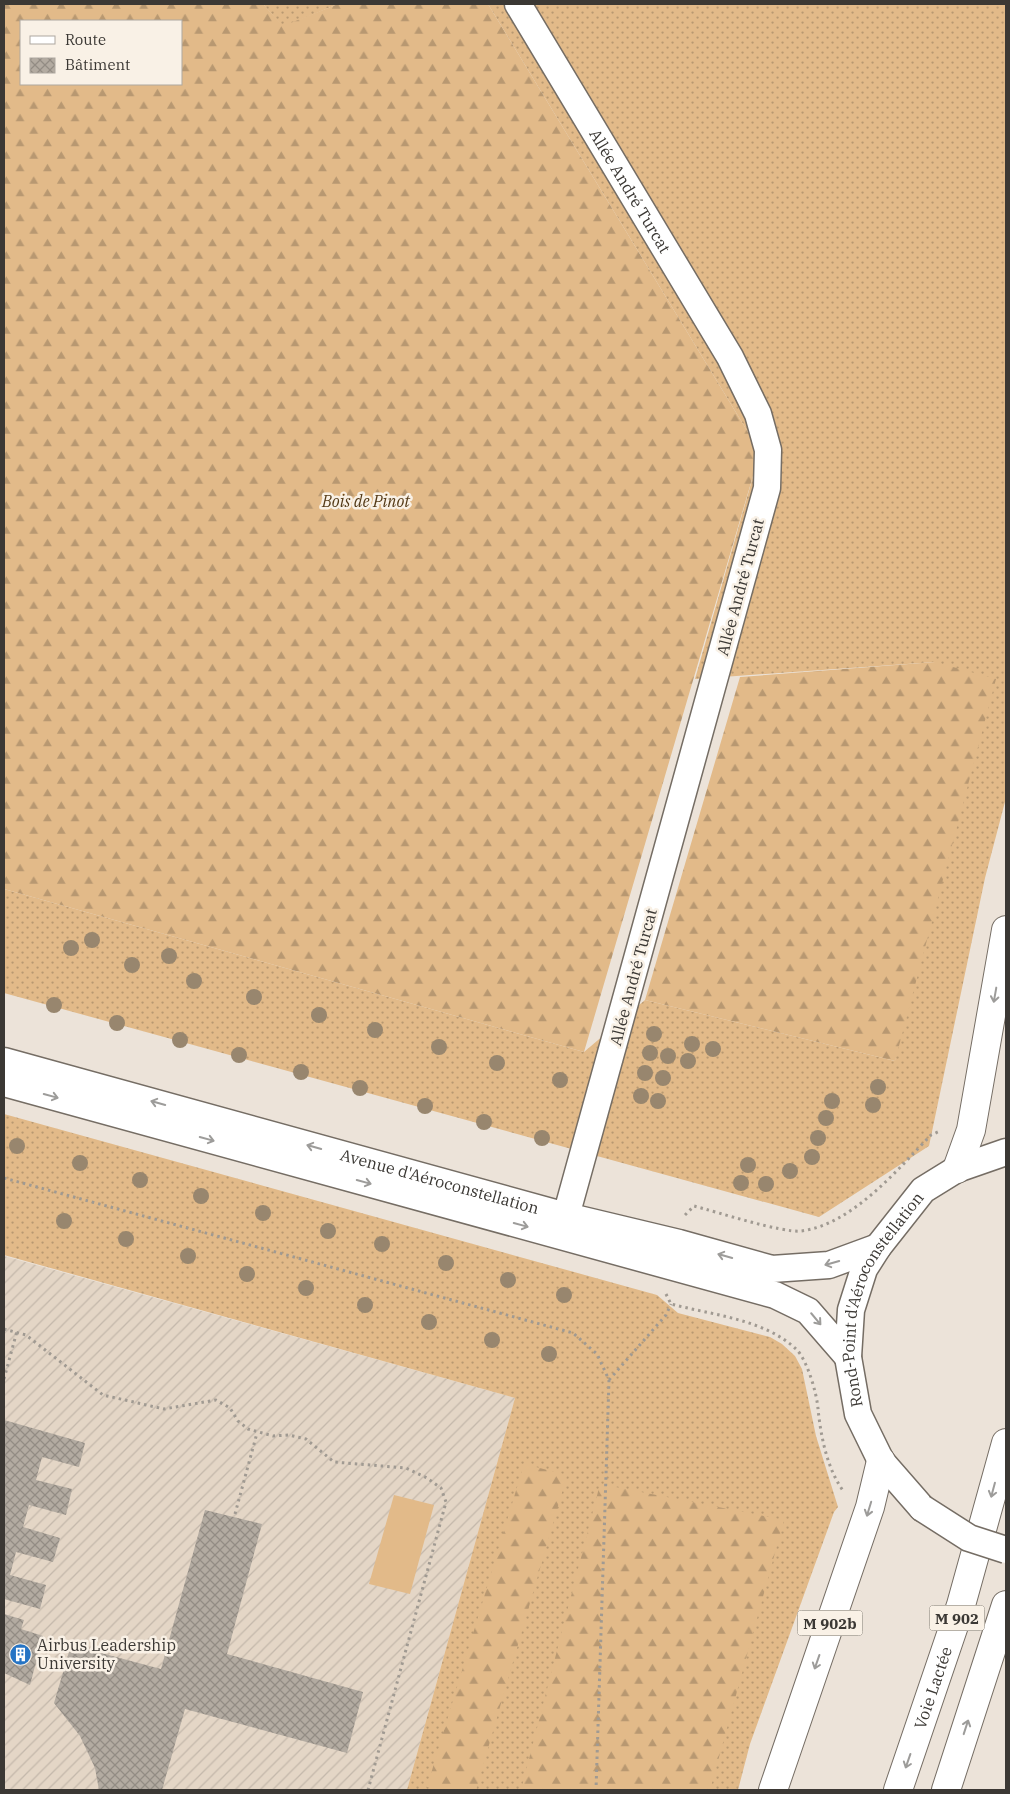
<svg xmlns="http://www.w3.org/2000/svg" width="1010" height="1794" viewBox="0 0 1010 1794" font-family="'IBM Plex Serif',serif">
  <defs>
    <pattern id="industrial-furrows" width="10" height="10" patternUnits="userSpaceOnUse" patternTransform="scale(1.25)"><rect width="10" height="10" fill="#e4d6c6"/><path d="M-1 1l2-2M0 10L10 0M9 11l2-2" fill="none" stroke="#c4b8ab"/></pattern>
    <pattern id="grass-dots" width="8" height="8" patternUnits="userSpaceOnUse" patternTransform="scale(1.25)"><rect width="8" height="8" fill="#e2ba89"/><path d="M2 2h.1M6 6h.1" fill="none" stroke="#b89871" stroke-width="1.8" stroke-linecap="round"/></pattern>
    <pattern id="forest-firs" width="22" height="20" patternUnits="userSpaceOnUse" patternTransform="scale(1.25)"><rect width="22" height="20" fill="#e2ba89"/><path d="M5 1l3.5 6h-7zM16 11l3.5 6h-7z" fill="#b89871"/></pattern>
    <pattern id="building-cross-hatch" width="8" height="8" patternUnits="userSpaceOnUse" patternTransform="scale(1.25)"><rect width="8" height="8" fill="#b3aba1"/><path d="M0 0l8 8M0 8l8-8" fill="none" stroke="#938c84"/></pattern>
  </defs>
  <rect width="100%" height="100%" fill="#ece3d9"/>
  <path fill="url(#industrial-furrows)" d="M4,1256L515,1398L407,1790H4Z"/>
  <path fill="url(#grass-dots)" d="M263,4H338L283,27Z
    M488,4H1006V798L985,878L929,1146L819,1217L4,993V889L584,1052L645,1000L895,1061L935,662L695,679L760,452Z
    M4,1114L657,1295L678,1313L770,1337L782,1344L795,1356L802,1369L816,1436L838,1507L834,1512L750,1744L738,1790H407L515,1398L4,1255Z"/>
  <path fill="url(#forest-firs)" fill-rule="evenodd" d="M4,4H263L283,26L338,4H488L760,452L584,1052L4,889ZM21,21H181V84H21Z
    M935,662L996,679L895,1061L645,1000L740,677Z
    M524,1464L567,1475L476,1790H442L427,1787Z
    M600,1484L784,1520L710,1790H521Z"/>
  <path fill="#e2ba89" d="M394,1495L434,1505L410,1594L369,1584Z"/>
  <path fill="url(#building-cross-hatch)" d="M4,1420L85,1443L79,1467L42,1457L36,1480L72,1489L66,1515L29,1505L23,1527L60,1538L53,1562L16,1552L10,1575L46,1585L40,1609L4,1599Z
    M205,1510L262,1524L227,1654L363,1692L347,1753L185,1709L162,1790H99L95,1768L80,1736L54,1703L71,1645L161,1669Z
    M4,1614L24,1620L21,1629L43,1636L30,1685L4,1673Z"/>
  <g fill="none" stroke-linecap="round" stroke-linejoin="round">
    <defs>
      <g id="minor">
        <path id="s1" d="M518,4L730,357L758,414L768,450L767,488L566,1216"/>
        <path id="s2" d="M4,1061L566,1216L679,1243L772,1269L829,1265L878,1247"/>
        <path d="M4,1083L775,1295L808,1311L848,1357"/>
        <path id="s3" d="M922,1508L881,1461L858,1414L848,1357L851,1310L864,1269L878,1247L923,1190L957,1169L1006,1152"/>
      </g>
      <g id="highway">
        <path d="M957,1169L971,1130L1006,930"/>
        <path d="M773,1790L870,1507L881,1461"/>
        <path id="s4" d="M898,1790L961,1605L1006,1443"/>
        <path d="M946,1790L1006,1605"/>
      </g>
    </defs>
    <use href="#minor" stroke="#756d64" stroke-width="29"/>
    <use href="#highway" stroke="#756d64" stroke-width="30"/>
    <path stroke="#a09a92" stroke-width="3" stroke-dasharray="2.5 4" stroke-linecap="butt" d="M4,1178L573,1333L597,1354L609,1380L596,1790
      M685,1215L694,1206C717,1212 782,1233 801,1231C852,1225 898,1169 931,1135L940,1131
      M666,1294L671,1304C712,1315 764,1319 796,1349C807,1359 817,1394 818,1409C821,1437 827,1469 844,1492
      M4,1329L26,1335L103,1395L164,1409L216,1400L230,1408L238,1421L248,1429L273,1436L289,1435L306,1439L334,1462L406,1468L427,1478L441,1488L446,1502L368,1790
      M4,1379L17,1331
      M609,1380L666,1315L671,1304
      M235,1514L257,1433"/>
    <use href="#minor" stroke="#fff" stroke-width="26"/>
    <use href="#highway" stroke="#fff" stroke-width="28"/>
    <defs>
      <path id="minor-bridge" d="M922,1508L969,1538L1006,1550"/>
    </defs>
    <use href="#minor-bridge" stroke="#756d64" stroke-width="29" stroke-linecap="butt"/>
    <use href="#minor-bridge" stroke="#fff" stroke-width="26"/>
  </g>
  <g fill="#98866e">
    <circle cx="92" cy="940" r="8"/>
    <circle cx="71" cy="948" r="8"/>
    <circle cx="169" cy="956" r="8"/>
    <circle cx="132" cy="965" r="8"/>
    <circle cx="194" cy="981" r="8"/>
    <circle cx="254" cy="997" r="8"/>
    <circle cx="54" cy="1005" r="8"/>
    <circle cx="319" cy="1015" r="8"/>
    <circle cx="117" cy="1023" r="8"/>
    <circle cx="375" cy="1030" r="8"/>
    <circle cx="654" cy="1034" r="8"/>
    <circle cx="180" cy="1040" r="8"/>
    <circle cx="692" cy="1044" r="8"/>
    <circle cx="439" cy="1047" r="8"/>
    <circle cx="713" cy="1049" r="8"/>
    <circle cx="650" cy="1053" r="8"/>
    <circle cx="239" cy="1055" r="8"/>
    <circle cx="668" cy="1056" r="8"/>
    <circle cx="688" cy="1061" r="8"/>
    <circle cx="497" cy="1063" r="8"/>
    <circle cx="301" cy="1072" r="8"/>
    <circle cx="645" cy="1073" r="8"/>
    <circle cx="663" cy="1078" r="8"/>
    <circle cx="560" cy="1080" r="8"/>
    <circle cx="878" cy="1087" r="8"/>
    <circle cx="360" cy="1088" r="8"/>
    <circle cx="641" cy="1096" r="8"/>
    <circle cx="658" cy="1101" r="8"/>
    <circle cx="832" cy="1101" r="8"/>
    <circle cx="873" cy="1105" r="8"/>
    <circle cx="425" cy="1106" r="8"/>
    <circle cx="826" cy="1118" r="8"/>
    <circle cx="484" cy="1122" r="8"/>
    <circle cx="542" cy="1138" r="8"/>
    <circle cx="818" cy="1138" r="8"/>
    <circle cx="17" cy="1146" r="8"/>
    <circle cx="812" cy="1157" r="8"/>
    <circle cx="80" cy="1163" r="8"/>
    <circle cx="748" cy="1165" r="8"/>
    <circle cx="790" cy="1171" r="8"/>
    <circle cx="140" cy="1180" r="8"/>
    <circle cx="741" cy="1183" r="8"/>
    <circle cx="766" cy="1184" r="8"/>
    <circle cx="201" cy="1196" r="8"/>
    <circle cx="263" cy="1213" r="8"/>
    <circle cx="64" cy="1221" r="8"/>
    <circle cx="328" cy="1231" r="8"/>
    <circle cx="126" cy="1239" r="8"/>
    <circle cx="382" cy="1244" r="8"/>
    <circle cx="188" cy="1256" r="8"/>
    <circle cx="446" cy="1263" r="8"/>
    <circle cx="247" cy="1274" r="8"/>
    <circle cx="508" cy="1280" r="8"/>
    <circle cx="306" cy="1288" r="8"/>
    <circle cx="564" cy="1295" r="8"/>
    <circle cx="365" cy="1305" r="8"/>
    <circle cx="429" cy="1322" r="8"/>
    <circle cx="492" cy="1340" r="8"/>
    <circle cx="549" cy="1354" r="8"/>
  </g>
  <defs><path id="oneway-shaft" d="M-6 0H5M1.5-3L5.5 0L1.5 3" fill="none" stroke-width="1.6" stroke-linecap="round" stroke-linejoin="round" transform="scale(1.25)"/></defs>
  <g stroke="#9d9c9a">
    <use href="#oneway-shaft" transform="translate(995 995) rotate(100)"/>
    <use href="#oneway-shaft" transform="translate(51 1096) rotate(15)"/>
    <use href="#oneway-shaft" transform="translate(158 1103) rotate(-164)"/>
    <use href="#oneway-shaft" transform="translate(207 1139) rotate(15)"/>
    <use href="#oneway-shaft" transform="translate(314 1147) rotate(-164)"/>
    <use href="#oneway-shaft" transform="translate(364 1182) rotate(15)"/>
    <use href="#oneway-shaft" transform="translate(521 1225) rotate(15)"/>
    <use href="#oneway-shaft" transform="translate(725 1256) rotate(-164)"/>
    <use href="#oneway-shaft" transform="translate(832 1263) rotate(164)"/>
    <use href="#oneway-shaft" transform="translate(816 1319) rotate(50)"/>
    <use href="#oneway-shaft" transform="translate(993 1490) rotate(105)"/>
    <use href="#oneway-shaft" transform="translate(869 1509) rotate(107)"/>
    <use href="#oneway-shaft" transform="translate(817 1662) rotate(109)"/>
    <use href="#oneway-shaft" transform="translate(966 1727) rotate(-72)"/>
    <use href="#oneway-shaft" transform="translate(908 1761) rotate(109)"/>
  </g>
  <defs>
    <symbol id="building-disc" viewBox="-11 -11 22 22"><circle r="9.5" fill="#2674c4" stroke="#f9f1e6"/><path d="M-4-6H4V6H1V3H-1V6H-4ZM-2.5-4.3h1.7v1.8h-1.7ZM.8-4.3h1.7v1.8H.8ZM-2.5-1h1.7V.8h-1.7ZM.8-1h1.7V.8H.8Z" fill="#fff"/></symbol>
  </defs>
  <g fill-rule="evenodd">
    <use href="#building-disc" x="8" y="1642" width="25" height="25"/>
  </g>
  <g text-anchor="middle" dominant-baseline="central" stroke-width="5" stroke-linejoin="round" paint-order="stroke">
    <g fill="#f9f1e6" stroke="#747069" stroke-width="1">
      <rect x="929.5" y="1605.5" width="55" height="25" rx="4"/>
      <rect x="797.5" y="1610.5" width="65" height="25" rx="4"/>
    </g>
    <g font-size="15" font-weight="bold" fill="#3b3834">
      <text x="957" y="1618">M 902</text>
      <text x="830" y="1623">M 902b</text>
    </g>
    <g font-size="16" fill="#3b3834" stroke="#f9f1e6">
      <text stroke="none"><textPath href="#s1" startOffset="218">Allée André Turcat</textPath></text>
      <text transform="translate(740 587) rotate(-75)">Allée André Turcat</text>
      <text transform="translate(633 977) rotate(-75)">Allée André Turcat</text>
      <text stroke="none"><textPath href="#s2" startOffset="452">Avenue d'Aéroconstellation</textPath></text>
      <text stroke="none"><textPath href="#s3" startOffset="239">Rond-Point d'Aéroconstellation</textPath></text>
      <text stroke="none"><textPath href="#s4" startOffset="108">Voie Lactée</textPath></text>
    </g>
    <g font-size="16" font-style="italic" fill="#543a17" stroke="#f9f1e6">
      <text x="366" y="501">Bois de Pinot</text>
    </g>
    <g font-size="16" fill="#3b3834" stroke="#f9f1e6" text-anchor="start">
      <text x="37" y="1645">Airbus Leadership<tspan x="37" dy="18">University</tspan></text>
    </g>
  </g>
  <rect width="1010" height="1794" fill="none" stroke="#3b3834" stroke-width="10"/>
  <rect x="20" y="20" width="162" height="65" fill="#f9f1e6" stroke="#ada79f"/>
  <rect x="30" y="36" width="25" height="8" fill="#ffffff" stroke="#ada79f"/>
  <text x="65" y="45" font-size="15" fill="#3b3834">Route</text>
  <rect x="30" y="58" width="25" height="15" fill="url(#building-cross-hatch)" stroke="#ada79f"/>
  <text x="65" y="70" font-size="15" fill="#3b3834">Bâtiment</text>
</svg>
